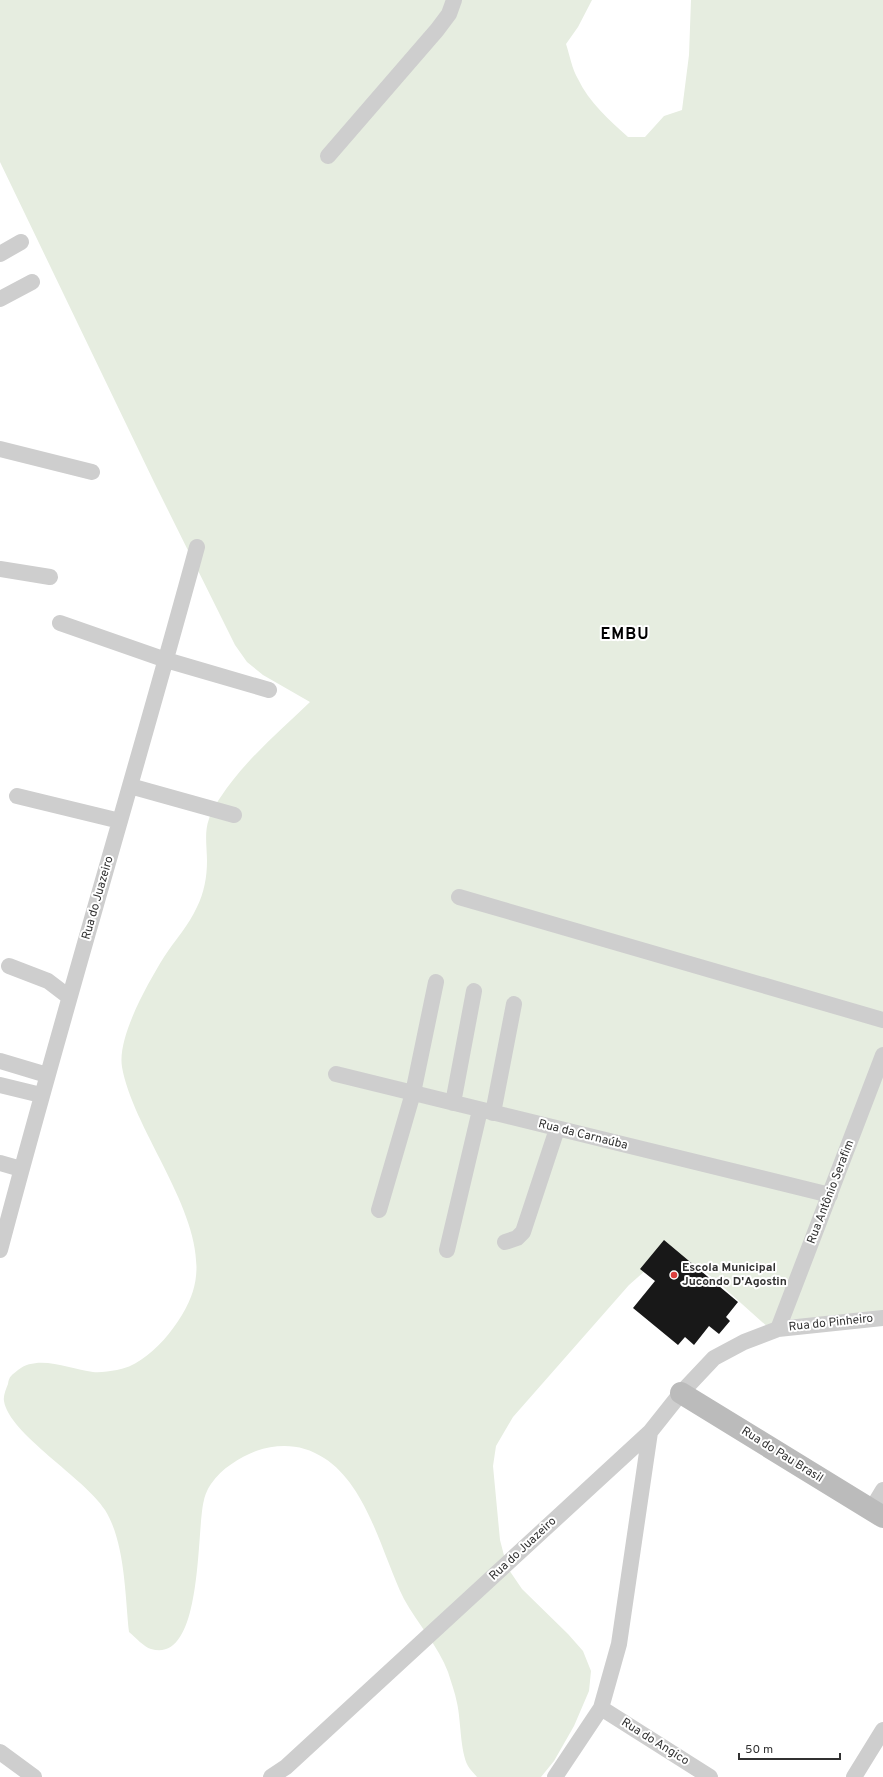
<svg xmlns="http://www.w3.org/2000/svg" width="883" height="1777" viewBox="0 0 883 1777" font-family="Overpass,sans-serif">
  <rect width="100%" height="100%" fill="#fff"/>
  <path fill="#e6ede0" d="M0,0H592L578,27L566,44C570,56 572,69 578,79C589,102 609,120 628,137H645L664,116L682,110L689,55L691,0H883V1314L770,1329L713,1278L695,1265L675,1260L646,1270L629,1285L513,1417L496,1446L493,1466L500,1540L507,1567L522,1589L568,1634L583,1651L591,1671L589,1691L574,1726L554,1761L541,1777H477C474,1773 470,1770 468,1766C460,1751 461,1720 457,1703C455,1692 451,1682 448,1672C439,1647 417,1623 404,1599C382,1555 368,1486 324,1458C303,1444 279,1443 256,1451C239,1458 222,1468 211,1484C208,1488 205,1495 204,1500C196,1528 204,1665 151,1649C144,1647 135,1637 129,1632C125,1594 125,1542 105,1510C85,1478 9,1434 4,1401C3,1396 6,1389 8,1384C9,1376 12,1375 18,1370C38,1354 70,1369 93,1372C100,1373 109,1371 117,1370C149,1365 184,1321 193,1291C214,1223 134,1135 122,1067C117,1037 148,983 164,957C175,940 189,925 197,907C204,893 207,877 207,861C207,847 204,832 209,819C211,812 216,804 220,798C244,761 279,732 310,702L263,675L247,662L235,645L154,482L0,162Z"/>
  <path fill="#181818" d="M664,1240L738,1302L726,1317L730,1321L719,1334L709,1326L694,1345L685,1337L678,1345L633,1308L655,1281L640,1269Z"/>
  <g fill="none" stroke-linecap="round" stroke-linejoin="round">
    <path stroke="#cecece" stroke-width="16" d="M328,156L437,30L449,14L454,0
      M0,254L21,242
      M0,299L32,282
      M0,449L92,472
      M0,569L50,577
      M60,623L166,660L269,690
      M130,786L234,815
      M17,796L120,821
      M459,897L883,1020
      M9,966L48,981L69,997
      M0,1061L47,1075
      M336,1074L830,1195
      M0,1085L41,1095
      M453,1103L474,991
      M493,1113L514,1004
      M0,1163L21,1169
      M379,1210L413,1093L436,982
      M505,1242L517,1238L523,1232L557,1129
      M0,1250C62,1015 133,782 197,547
      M447,1250L480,1110
      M778,1329L883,1055
      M871,1510L883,1490
      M601,1708L710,1777
      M0,1752L34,1777
      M271,1777L286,1767L650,1432L681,1393L714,1358L744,1342L778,1329L883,1318
      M555,1777L601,1708L619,1644L650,1432
      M854,1777L883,1730"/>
    <path stroke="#bbb" stroke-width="22" d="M681,1393L883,1517"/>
  </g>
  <circle fill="#dc3f3e" stroke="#fff" stroke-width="1.5" cx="674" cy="1275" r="4"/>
  <g text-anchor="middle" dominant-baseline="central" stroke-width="4" stroke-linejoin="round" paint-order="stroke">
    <g font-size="12" fill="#313131" stroke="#fff">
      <text transform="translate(98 898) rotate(-74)">Rua do Juazeiro</text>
      <text transform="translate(583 1135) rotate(14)">Rua da Carnaúba</text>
      <text transform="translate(831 1192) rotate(-69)">Rua Antônio Serafim</text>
      <text transform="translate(831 1323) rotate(-6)">Rua do Pinheiro</text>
      <text transform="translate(782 1455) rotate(32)">Rua do Pau Brasil</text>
      <text transform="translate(523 1549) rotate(-43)">Rua do Juazeiro</text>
      <text transform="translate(655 1742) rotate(32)">Rua do Angico</text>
    </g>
    <g font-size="12" font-weight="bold" fill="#313131" stroke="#fff" text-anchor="start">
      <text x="682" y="1268">Escola Municipal<tspan x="682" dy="14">Jucondo D'Agostin</tspan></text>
    </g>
    <g font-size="16" font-weight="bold" letter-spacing="1" fill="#000" stroke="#fff">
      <text x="625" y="635">EMBU</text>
    </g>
  </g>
  <path d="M739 1753v6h101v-6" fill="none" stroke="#313131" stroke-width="2"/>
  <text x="745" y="1753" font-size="12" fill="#313131" stroke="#ffffff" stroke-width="3" paint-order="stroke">50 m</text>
</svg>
